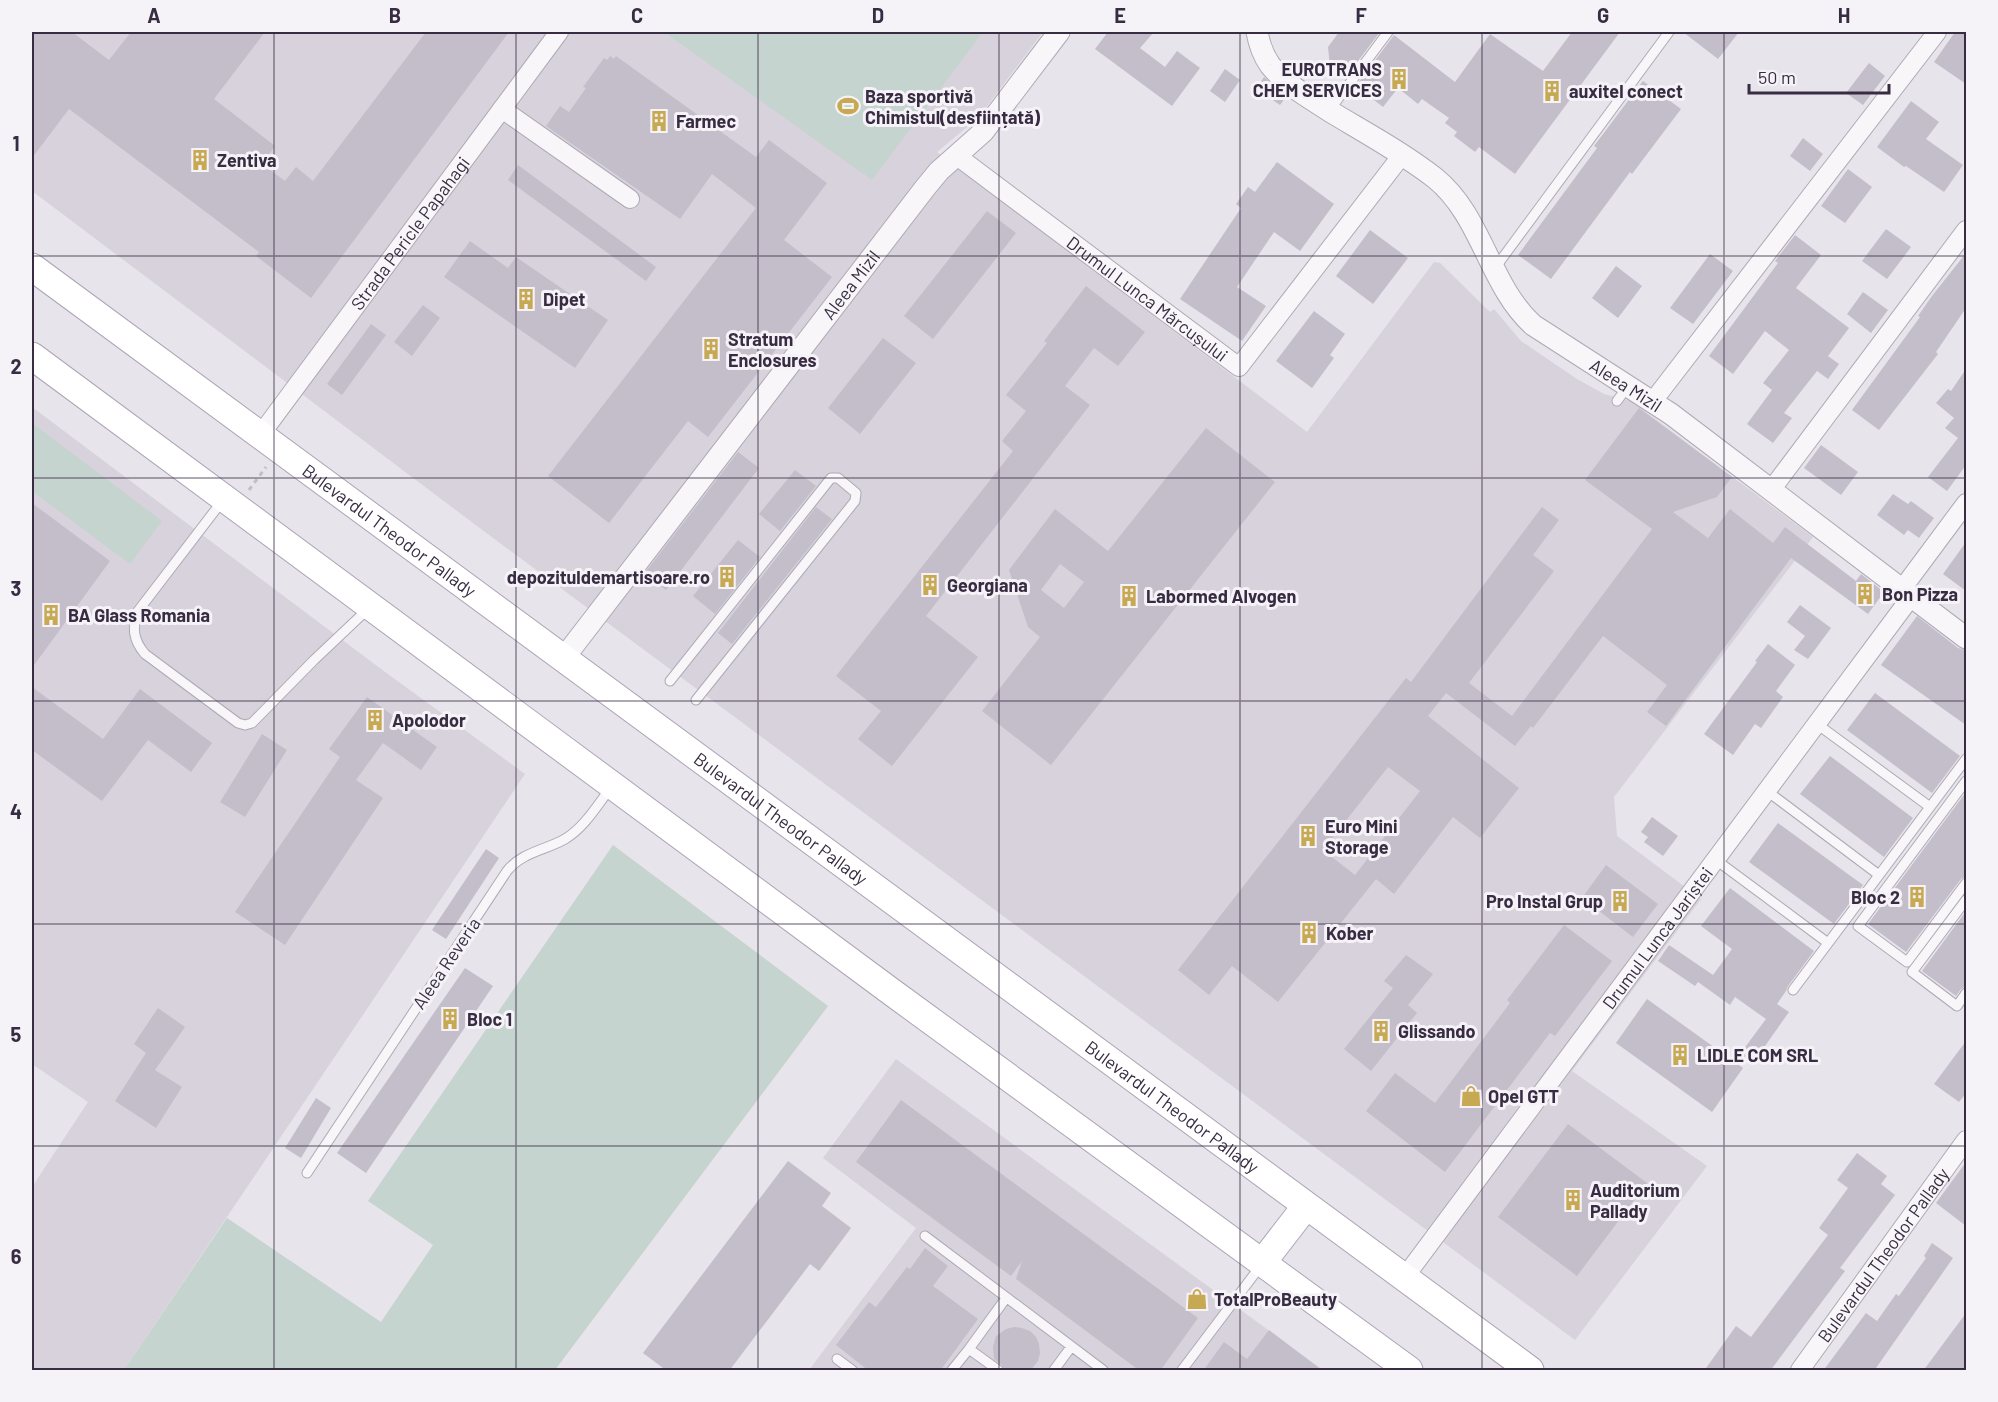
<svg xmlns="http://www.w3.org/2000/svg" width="1998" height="1402" viewBox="0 0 1998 1402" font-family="Barlow,sans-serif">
  <rect width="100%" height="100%" fill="#e7e4eb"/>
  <path fill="#d7d2dc" d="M32,32H1043L978,118L937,152L1307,432L1434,262L1440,263L1490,312L1494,309L1521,341L1577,379L1604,394L1631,401L1813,537L1614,797L1617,836L1701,899L1572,1071L1707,1166L1575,1340L481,529L32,191Z
    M32,407L381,669L525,774L124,1370H32V1187L88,1102L32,1064Z
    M896,1059L1323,1370H809L916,1228L823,1158Z"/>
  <path fill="#c5d4cf" d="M664,32H983L872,180Z
    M32,423L162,521L130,564L32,491Z
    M613,845L828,1006L555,1370H124L227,1218L381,1322L433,1245L368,1201Z"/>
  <path fill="#c4beca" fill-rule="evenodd" d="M32,32H72L109,60L131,32H265L214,99L275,146L262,164L285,181L296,167L313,181L426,32H509L311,298L256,256L259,252L69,109L32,158Z
    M1108,32H1154L1140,48L1165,67L1177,51L1200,68L1172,106L1095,49Z
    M1339,32H1380L1345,78L1330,67L1328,47Z
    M1572,32H1620L1515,174L1479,147L1475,152L1454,136L1457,132L1445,123L1449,118L1422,99L1418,104L1398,88L1383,107L1356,86L1394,35L1455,82L1490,34L1543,71Z
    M1683,32H1739L1718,59Z
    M1955,32H1966V84L1934,62Z
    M610,56L614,59L616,56L756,157L769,140L827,183L784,240L832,277L708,437L688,421L609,523L548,476L756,208L712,174L680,219L546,126L560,106L569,112L586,88L583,87L604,58L607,60Z
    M1869,63L1885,76L1863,105L1846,93Z
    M1225,69L1240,80L1225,102L1210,91Z
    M1264,77L1286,97L1280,105L1256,89Z
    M1643,81L1681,109L1632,174L1630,172L1551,279L1518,255L1597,148L1594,146Z
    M1911,101L1939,122L1926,139L1963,165L1944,192L1906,166L1904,167L1877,147Z
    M1803,138L1823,154L1810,171L1790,156Z
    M1277,162L1334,204L1300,251L1274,232L1237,287L1266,306L1242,341L1180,299L1241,208L1236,204L1248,187L1255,192Z
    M518,165L656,267L646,281L508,180Z
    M1848,169L1872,187L1845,223L1821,206Z
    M987,211L1016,233L933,339L904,316Z
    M1886,229L1911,247L1887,279L1862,261Z
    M1370,230L1408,258L1373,304L1336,276Z
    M1795,235L1821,255L1796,288L1849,328L1828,356L1839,364L1828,379L1817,371L1784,413L1792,418L1773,443L1747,424L1772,390L1763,383L1789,350L1765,331L1733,374L1709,356L1778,263L1775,261Z
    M470,241L508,268L516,257L608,320L575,368L444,277Z
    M1966,253V308L1936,352L1938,354L1879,430L1852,410L1920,317L1918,316L1932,296Z
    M1710,254L1733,271L1693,324L1670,308Z
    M1616,266L1642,286L1618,318L1592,298Z
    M1086,286L1145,332L1118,366L1094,348L1065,386L1090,405L926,616L978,657L892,766L858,739L881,711L836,676L1013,451L1002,441L1026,411L1006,395L1047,343L1044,341Z
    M1863,292L1888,310L1871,333L1847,314Z
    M423,305L440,318L412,356L394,342Z
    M1314,311L1345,334L1330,355L1334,358L1312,388L1276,361Z
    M371,324L386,335L342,395L327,384Z
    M883,338L916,363L860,434L828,408Z
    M1966,369V465L1947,491L1928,477L1958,438L1945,428L1954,418L1936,403L1948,389L1951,391Z
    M1639,408L1732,477L1717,497L1673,512L1708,538L1730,509L1773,543L1785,527L1856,581L1861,574L1884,592L1868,614L1791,558L1666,726L1647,712L1667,685L1603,636L1533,728L1531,726L1515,746L1446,693L1428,716L1519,788L1480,838L1453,817L1394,894L1376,879L1278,1002L1232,966L1209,995L1178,970L1406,678L1411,682L1542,507L1559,520L1533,555L1554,571L1469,683L1512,716L1652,529L1585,480ZM1388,767L1420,791L1355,875L1323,850Z
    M1206,428L1275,482L1051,765L982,711L1040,637L1028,627L1009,570L1055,509L1108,551ZM1060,564L1084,582L1064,608L1041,590Z
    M1821,445L1858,472L1841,495L1804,468Z
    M738,452L759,468L666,590L644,574Z
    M795,470L816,486L780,531L759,514Z
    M1893,494L1908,504L1911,501L1934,518L1919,538L1908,530L1904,535L1877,515Z
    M32,503L110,561L32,668Z
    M816,507L832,519L732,644L718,633Z
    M738,540L760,557L715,614L693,596Z
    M1966,542V591L1943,574Z
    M1800,605L1831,628L1808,659L1794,650L1805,636L1787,622Z
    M1917,616L1958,648L1966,650V725L1881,665Z
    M1768,644L1795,665L1776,691L1783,697L1761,728L1755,724L1733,755L1704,734L1757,662L1755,661Z
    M32,687L103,739L140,689L212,743L191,772L148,740L102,801L32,750Z
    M1875,693L1960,756L1932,793L1847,730Z
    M367,697L437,747L421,770L383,743L356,780L383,798L285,945L235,912L340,757L329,749Z
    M262,734L287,750L245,817L220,802Z
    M1830,756L1913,818L1884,857L1800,794Z
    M1966,792V876L1961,879L1906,952L1868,924Z
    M1652,817L1678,836L1663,856L1644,842L1648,837L1641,832Z
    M1778,823L1863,885L1834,924L1749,862Z
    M486,849L499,858L446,939L432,930Z
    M1606,865L1658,904L1633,937L1582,898Z
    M1730,888L1814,951L1788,986L1786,991L1777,1004L1789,1012L1753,1063L1740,1054L1766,1019L1735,997L1730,1005L1698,982L1695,986L1658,961L1669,945L1713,975L1732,949L1701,926Z
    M1966,911V986L1961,989L1956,996L1922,971Z
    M1564,925L1612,961L1555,1036L1550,1033L1445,1172L1366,1111L1395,1073L1435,1103L1510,1003L1507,1000Z
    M1406,955L1433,974L1408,1005L1417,1013L1371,1071L1344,1049L1393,988L1384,981Z
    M465,968L493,986L366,1173L337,1153Z
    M1647,999L1743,1068L1712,1112L1616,1043Z
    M158,1008L185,1027L155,1070L182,1087L156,1128L115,1101L146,1053L134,1044Z
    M1966,1041V1093L1959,1102L1934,1084Z
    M316,1098L331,1108L301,1158L285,1148Z
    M901,1100L1198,1318L1160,1371H1140L1016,1279L1022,1261L1011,1276L856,1162Z
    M1568,1124L1647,1183L1577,1276L1498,1217Z
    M1857,1153L1887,1176L1881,1184L1895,1195L1840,1268L1845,1271L1770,1371H1704L1736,1326L1751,1337L1828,1235L1819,1228L1848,1188L1837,1180Z
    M788,1161L831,1193L822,1206L851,1228L819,1271L810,1264L729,1371H667L643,1353Z
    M1966,1162V1226L1936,1203Z
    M1932,1243L1953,1258L1874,1371H1823L1866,1313L1877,1321L1896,1294L1899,1296L1926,1258L1924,1256Z
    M925,1248L948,1266L933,1286L978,1319L940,1371H869L836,1345L869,1302L876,1307L907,1267L910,1269Z
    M1966,1313V1371H1923Z
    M1014,1327L1022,1328L1030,1331L1036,1337L1039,1344L1040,1353L1038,1361L1030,1371H1005L1002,1365L994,1359L993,1347L996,1336L1006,1329Z
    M1269,1330L1323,1371H1203L1224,1342L1247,1359Z"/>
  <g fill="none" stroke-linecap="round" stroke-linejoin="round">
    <defs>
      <path id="service" d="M1329,111L1388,32
        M1495,268L1669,32
        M1617,401L1628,386
        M223,500L138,611C132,628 133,640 145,654L238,723L245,725L252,723L314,660L369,608
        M670,681L831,478H838L856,493L855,501L696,700
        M1817,724L1930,807
        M1966,781L1858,926L1907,962L1966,883
        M1767,791L1879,875
        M1716,860L1828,943
        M1966,900L1912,972L1957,1006L1966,993
        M1793,990L1966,759
        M307,1173L507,871C522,852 546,850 565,839C585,827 598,804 612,786
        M925,1236L1103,1370
        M969,1349L1006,1298
        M837,1359L852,1370
        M952,1370L969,1349L998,1370
        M1054,1370L1071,1347
        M1182,1370L1262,1264"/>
      <g id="minor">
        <path d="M502,109L630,199"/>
        <path id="s1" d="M957,156L1239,367L1402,155"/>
        <path d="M1653,401L1937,32"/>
        <path id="s2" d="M261,434L559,32"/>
        <path d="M1771,490L1966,230"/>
        <path d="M1902,589L1966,503"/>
        <path id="s3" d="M1404,1278L1911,597"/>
        <path id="s4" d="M1800,1370L1966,1140"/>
      </g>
      <g id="tertiary">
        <path id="s5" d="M1257,32C1259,43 1263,55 1270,65C1286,85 1310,98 1331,112C1366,133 1403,153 1435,178C1482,216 1489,285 1533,325L1671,414L1966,638"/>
        <path id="s6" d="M563,659L925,188L939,171L983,132L1059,32"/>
      </g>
      <g id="primary">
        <path id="s7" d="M32,267L1530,1370"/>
        <path d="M32,356L893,993L1409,1370"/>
        <path d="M1262,1263L1306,1206"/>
      </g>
    </defs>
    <use href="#service" stroke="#afa9b5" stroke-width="11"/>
    <use href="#minor" stroke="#afa9b5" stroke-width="20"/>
    <use href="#tertiary" stroke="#afa9b5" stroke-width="23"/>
    <use href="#primary" stroke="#ada4b6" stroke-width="29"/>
    <path stroke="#c2bdc6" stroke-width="3" stroke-dasharray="4.5 4.5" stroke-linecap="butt" d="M249,490L266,467"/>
    <use href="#service" stroke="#f8f6f9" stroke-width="9"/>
    <use href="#minor" stroke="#f8f6f9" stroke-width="18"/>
    <use href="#tertiary" stroke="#f8f6f9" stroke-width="21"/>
    <use href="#primary" stroke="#fff" stroke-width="27"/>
  </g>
  <path fill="none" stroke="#382c42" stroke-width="1.5" stroke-opacity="0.55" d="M274,32V1370M516,32V1370M758,32V1370M999,32V1370M1240,32V1370M1482,32V1370M1724,32V1370M32,256H1966M32,478H1966M32,701H1966M32,924H1966M32,1146H1966"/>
  <defs>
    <symbol id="building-bare" viewBox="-9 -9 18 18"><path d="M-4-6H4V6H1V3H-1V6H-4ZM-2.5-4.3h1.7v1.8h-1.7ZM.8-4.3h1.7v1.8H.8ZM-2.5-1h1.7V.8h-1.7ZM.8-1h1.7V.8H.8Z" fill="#c6a952" stroke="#f6f3f8" stroke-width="2.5" paint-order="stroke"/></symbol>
    <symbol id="stadium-bare" viewBox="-9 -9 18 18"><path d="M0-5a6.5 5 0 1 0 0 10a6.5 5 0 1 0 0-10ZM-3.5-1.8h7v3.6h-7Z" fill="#c6a952" stroke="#f6f3f8" stroke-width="2.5" paint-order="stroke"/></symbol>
    <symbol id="shop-bare" viewBox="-9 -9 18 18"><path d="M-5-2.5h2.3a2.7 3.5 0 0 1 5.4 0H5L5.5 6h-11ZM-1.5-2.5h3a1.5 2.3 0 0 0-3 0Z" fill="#c6a952" stroke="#f6f3f8" stroke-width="2.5" paint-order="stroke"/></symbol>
  </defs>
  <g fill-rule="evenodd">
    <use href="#building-bare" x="1384" y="64" width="30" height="30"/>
    <use href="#building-bare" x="1537" y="76" width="30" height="30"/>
    <use href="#stadium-bare" x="833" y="91" width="30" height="30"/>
    <use href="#building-bare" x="644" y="106" width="30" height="30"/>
    <use href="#building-bare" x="185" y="145" width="30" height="30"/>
    <use href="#building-bare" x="511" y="284" width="30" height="30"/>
    <use href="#building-bare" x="696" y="334" width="30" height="30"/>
    <use href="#building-bare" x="712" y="562" width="30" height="30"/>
    <use href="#building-bare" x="915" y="570" width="30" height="30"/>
    <use href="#building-bare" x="1850" y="579" width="30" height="30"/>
    <use href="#building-bare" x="1114" y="581" width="30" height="30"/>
    <use href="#building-bare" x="36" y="600" width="30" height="30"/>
    <use href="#building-bare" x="360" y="705" width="30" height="30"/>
    <use href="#building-bare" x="1293" y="821" width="30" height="30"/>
    <use href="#building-bare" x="1902" y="882" width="30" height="30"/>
    <use href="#building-bare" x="1605" y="886" width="30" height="30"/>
    <use href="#building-bare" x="1294" y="918" width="30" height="30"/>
    <use href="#building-bare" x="435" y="1004" width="30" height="30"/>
    <use href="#building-bare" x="1366" y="1016" width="30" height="30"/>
    <use href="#building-bare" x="1665" y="1040" width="30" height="30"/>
    <use href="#shop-bare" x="1456" y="1081" width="30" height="30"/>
    <use href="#building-bare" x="1558" y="1185" width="30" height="30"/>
    <use href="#shop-bare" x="1182" y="1284" width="30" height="30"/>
  </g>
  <g text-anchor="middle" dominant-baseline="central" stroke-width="6" stroke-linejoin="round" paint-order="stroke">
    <g font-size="18" font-weight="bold" fill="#382c42" stroke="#f6f3f8" text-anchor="start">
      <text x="1382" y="69" text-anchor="end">EUROTRANS<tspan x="1382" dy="21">CHEM SERVICES</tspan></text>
      <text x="1569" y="91">auxitel conect</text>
      <text x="865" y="96">Baza sportivă<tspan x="865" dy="21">Chimistul(desființată)</tspan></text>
      <text x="676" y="121">Farmec</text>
      <text x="217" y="160">Zentiva</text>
      <text x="543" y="299">Dipet</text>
      <text x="728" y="339">Stratum<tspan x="728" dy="21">Enclosures</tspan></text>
      <text x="710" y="577" text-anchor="end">depozituldemartisoare.ro</text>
      <text x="947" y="585">Georgiana</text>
      <text x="1882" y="594">Bon Pizza</text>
      <text x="1146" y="596">Labormed Alvogen</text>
      <text x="68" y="615">BA Glass Romania</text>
      <text x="392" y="720">Apolodor</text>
      <text x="1325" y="826">Euro Mini<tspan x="1325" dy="21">Storage</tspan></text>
      <text x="1900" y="897" text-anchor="end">Bloc 2</text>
      <text x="1603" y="901" text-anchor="end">Pro Instal Grup</text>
      <text x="1326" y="933">Kober</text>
      <text x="467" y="1019">Bloc 1</text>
      <text x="1398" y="1031">Glissando</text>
      <text x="1697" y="1055">LIDLE COM SRL</text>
      <text x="1488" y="1096">Opel GTT</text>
      <text x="1590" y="1190">Auditorium<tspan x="1590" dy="21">Pallady</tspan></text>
      <text x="1214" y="1299">TotalProBeauty</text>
    </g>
    <g font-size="18" fill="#382c42" stroke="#f6f3f8">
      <text stroke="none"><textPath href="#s2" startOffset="250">Strada Pericle Papahagi</textPath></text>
      <text stroke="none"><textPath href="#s6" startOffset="472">Aleea Mizil</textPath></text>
      <text stroke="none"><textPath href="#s1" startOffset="238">Drumul Lunca Mărcușului</textPath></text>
      <text stroke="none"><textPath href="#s5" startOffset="525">Aleea Mizil</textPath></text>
      <text stroke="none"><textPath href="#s7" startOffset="444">Bulevardul Theodor Pallady</textPath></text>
      <text stroke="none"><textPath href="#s7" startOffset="930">Bulevardul Theodor Pallady</textPath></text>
      <text stroke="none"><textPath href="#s3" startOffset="424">Drumul Lunca Jariștei</textPath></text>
      <text transform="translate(446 963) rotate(-56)">Aleea Reveria</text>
      <text stroke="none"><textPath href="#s7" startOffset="1416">Bulevardul Theodor Pallady</textPath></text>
      <text stroke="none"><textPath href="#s4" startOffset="142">Bulevardul Theodor Pallady</textPath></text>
    </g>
  </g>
  <rect width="1998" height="1402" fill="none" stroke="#f6f3f8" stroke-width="66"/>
  <path d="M1749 84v9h140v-9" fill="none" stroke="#382c42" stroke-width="3"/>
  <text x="1758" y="84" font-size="18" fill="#382c42" stroke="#f6f3f8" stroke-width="4.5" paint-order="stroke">50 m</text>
  <rect x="33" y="33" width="1932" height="1336" fill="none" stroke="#382c42" stroke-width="2"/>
  <g font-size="20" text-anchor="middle" font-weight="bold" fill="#382c42">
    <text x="154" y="23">A</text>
    <text x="395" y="23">B</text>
    <text x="637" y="23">C</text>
    <text x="878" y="23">D</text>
    <text x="1120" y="23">E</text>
    <text x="1361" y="23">F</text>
    <text x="1603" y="23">G</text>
    <text x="1844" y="23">H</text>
    <text x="16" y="151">1</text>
    <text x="16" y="374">2</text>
    <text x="16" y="596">3</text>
    <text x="16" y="819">4</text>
    <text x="16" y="1042">5</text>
    <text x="16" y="1264">6</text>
  </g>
</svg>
